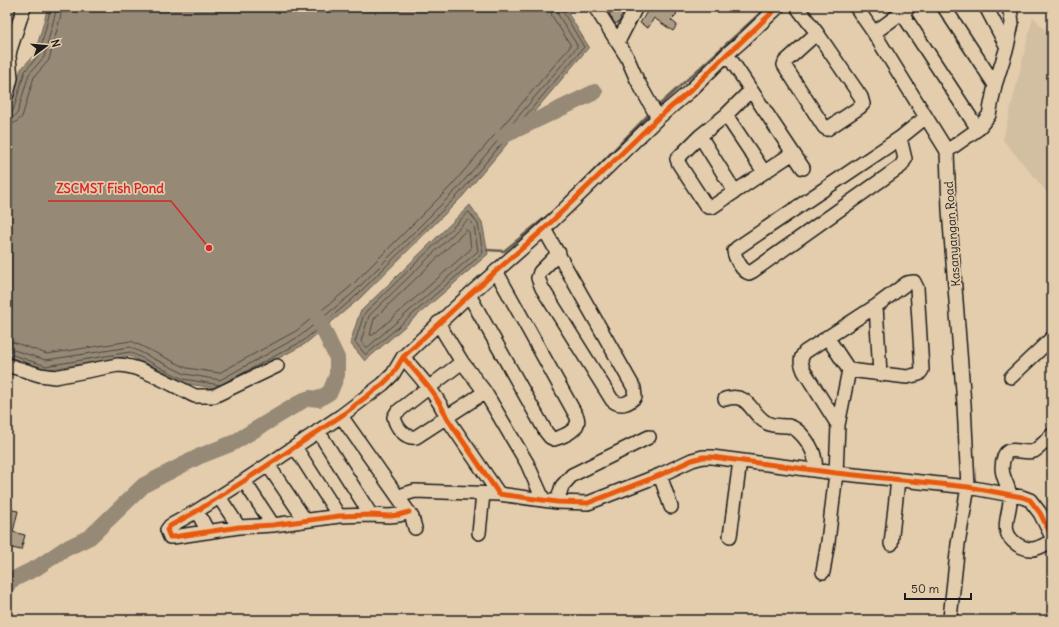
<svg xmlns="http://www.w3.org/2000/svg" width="1059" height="627" viewBox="0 0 1059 627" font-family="Delius,sans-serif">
  <rect width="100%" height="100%" fill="#e3cdad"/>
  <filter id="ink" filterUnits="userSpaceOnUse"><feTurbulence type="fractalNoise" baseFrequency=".025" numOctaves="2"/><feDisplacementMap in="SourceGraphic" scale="8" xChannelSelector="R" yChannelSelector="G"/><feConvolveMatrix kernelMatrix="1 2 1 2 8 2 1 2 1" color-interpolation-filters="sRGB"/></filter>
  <g filter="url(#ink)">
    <path fill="#d2bea1" d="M1033,17L1052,38V198L1003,140Z"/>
    <path fill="#968976" stroke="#655d52" d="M48,7H564L589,47L462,197L359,299L305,344L221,389L182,383L130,356L45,370L7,356V115L21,69L35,54Z
      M470,205L482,222L488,254L365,361L350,343L360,312Z"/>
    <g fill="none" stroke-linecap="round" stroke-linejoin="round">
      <path stroke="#4d4840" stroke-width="1" d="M7,113H10L13,111L25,71L39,55L51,7
        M7,118H12L17,114L29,74L44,57L57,7
        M7,124L15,123L22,117L34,77L49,60L63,7
        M469,212L478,224L483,253L367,354H365L355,342L364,314Z
        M468,220L474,226L478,251L368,347H365L361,341L369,316Z
        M467,230L469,232L471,249L373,335H370L374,319Z
        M7,342H13L47,354L131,341L187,368L219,373L296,331L349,288L451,186L570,47V44L552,16L550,7
        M7,348L46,360L130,347L185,374L220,380L300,336L353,293L456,190L577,47V45L557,13L556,7
        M7,353L46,366L130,352L183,379L220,385
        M226,382L303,341L356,296L459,194L584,47L562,10L561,7"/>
      <path stroke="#655d52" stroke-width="2.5" d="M657,107L767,7
        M556,209L648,115
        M487,250L504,251L552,212"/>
      <path stroke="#968976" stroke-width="16" d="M503,136L595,92
        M7,586L10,581L38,567L63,550L90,537L144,485L200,456L233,443L304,400L310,398L319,399L330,392L337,375V358L314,310"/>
    </g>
    <path fill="#ac9c85" stroke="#1c1c1c" d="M622,7H627L623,15L620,17L621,18L619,22L615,24L609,13Z
      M650,7H669L677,14L671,20L677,25L673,31L654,18L648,28L640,23Z
      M7,509L18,511L13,532L25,535L21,550L7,547Z"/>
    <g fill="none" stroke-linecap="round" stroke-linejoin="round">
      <defs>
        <path id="minor" d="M595,7L627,57L637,80L658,118
          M797,7L817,33L861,97L863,104L860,107L827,129L824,127L784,65L785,62L817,33
          M856,7L874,33L947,151L949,210L964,404L968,487L958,544L950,618
          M944,7L995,85
          M986,7L1007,47
          M902,13L978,129
          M874,33L908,8
          M618,42L636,7
          M727,54L803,168
          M751,90L726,115L700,136L677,159L679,164L705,204L708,207H712L793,153
          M7,94L11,78L9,56L10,50L24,7
          M726,115L764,172
          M700,136L735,192
          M900,138L905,159L901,166L753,271L749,273C742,271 735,258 734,251L737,248L900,138L926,117
          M947,151L978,129L989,115L995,85L1007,47L1012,23L1011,15L1008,7
          M544,229L634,388L635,397C628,404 620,407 612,400L542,288L538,278L540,272L559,253
          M469,295L546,432L550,437L554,439C565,436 581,429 577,417L496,271
          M876,306L880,374
          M438,323L462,362L485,392L527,463L543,499
          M403,357C419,376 437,394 447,418L499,494L557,502L588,503L660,475L692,460L703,457H712L836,473L968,487L1022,497L1030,500L1040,513L1052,537
          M462,362L397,412L394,417C396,427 405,439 416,437L485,392
          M7,365L40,375L55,377L118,365C140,365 174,386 195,396H214L277,366
          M1011,377L1052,338
          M725,399C748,392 749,410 764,421C771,427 779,425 788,426C800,428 814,448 815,461C816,464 815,467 815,470
          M341,416L412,517L415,528
          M838,425L804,371C801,363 799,359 805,352L876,306L907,283L914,282L917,288L922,370L919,374L907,377L849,370
          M318,431L371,515
          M1052,435C1046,440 1041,447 1034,451C1024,455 1008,444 1004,457C998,474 1008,482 1010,495C1012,514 996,531 1018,545C1033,553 1038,548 1052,541
          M295,447L339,516
          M268,465L305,520
          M660,475L671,507
          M244,481L273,525
          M219,497L239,527
          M399,498L405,494L415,491L499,494
          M557,502L562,486L572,475L649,437
          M197,511L208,532
          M409,512L399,515L389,516L371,515L339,516L273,525L239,527L173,537H170L167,530L170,526L197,511L244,481L341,416L383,384L393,374L403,357L469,295L544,229L658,118L690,91L727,54L741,42L778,7
          M479,533L483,494
          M730,536L740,461
          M891,544L898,480
          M823,572L828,542L836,473L838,425L849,370L827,337"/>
      </defs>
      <use href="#minor" stroke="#1c1c1c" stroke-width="16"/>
      <use href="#minor" stroke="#e3cdad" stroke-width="13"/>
      <defs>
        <path id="cycleway" d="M403,357C419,376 437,394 447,418L499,494L557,502L588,503L660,475L692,460L703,457H712L836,473L968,487L1022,497L1030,500L1040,513L1052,537
          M409,512L399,515L389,516L371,515L339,516L273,525L239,527L173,537H170L167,530L170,526L197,511L244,481L341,416L383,384L393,374L403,357L469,295L544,229L658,118L690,91L727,54L741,42L778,7"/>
      </defs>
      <use href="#cycleway" stroke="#e3cdad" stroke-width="8"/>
      <use href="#cycleway" stroke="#e8590c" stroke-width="5"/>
    </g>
  </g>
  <g text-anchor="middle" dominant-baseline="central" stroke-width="3.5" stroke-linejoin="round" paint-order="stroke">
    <g font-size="12" fill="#1c1c1c" stroke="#e3cdad">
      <text transform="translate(952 234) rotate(-94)">Kasanyangan Road</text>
    </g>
  </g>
  <path fill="none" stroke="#d62828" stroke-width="1.5" d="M209 248L171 201H48"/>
  <circle fill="#d62828" stroke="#e3cdad" stroke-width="1.5" cx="209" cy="248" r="4"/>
  <g font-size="13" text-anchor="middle" font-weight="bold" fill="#d62828" stroke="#e3cdad" stroke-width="3.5" stroke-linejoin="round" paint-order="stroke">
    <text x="110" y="193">ZSCMST Fish Pond</text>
  </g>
  <rect width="1059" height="627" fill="none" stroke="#e3cdad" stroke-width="24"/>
  <rect x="12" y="12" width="1035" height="603" fill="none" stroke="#1c1c1c" stroke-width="1.5" filter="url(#ink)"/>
  <g transform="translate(46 46) rotate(74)" stroke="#e3cdad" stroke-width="3" paint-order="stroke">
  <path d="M0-3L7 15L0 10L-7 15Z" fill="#1c1c1c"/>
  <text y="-6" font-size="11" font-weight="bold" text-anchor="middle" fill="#1c1c1c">N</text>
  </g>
  <path d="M905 593v6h66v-6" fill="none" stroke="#1c1c1c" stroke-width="2"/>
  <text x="911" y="593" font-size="12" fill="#1c1c1c" stroke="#e3cdad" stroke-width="3" paint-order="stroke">50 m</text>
</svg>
